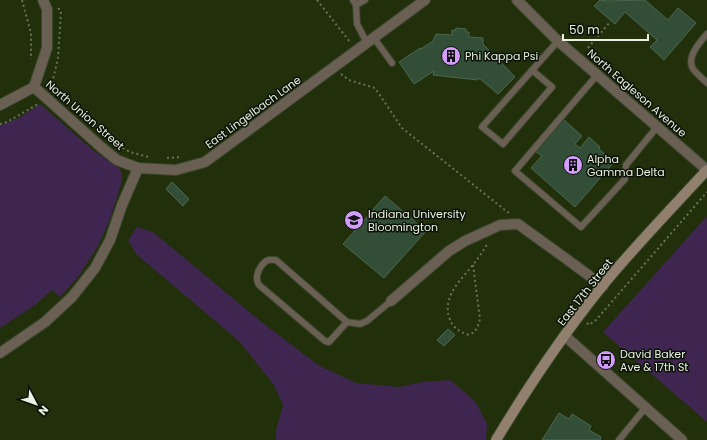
<svg xmlns="http://www.w3.org/2000/svg" width="707" height="440" viewBox="0 0 707 440" font-family="Poppins,sans-serif">
  <rect width="100%" height="100%" fill="#1d290c"/>
  <path fill="#21300b" d="M0,0H707V440H0Z"/>
  <path fill="#3e2650" d="M40,104L94,151L118,167L122,173V181L110,219L98,246L78,277L60,297L52,290L35,305L0,328V125L17,119Z
    M707,216V422L603,332Z
    M137,227L153,232L259,320L318,365L356,383L399,387L422,382L450,380L475,401L487,424L486,440H276V431L283,405L274,385L239,341L136,254L128,240Z"/>
  <path fill="#324e37" stroke="#4b6850" d="M600,0L607,1L645,0L668,20L678,8L696,23L664,60L650,47L657,40L625,12L615,24L594,6Z
    M456,28L466,29V32H469V37L483,38V44L515,77L498,94L479,78L478,80L433,75L434,71L414,84L399,62L420,48L421,49L433,41L436,34L452,35V30L455,31Z
    M563,119L582,136L575,144L580,148L589,137L600,147L599,149L614,162L575,207L531,168L542,156L535,151Z
    M172,182L189,199L183,206L166,189Z
    M385,196L426,231L384,278L343,244Z
    M448,329L455,335L444,346L437,340Z
    M559,413L569,419L572,414L591,426L589,430L601,437L600,440H542Z"/>
  <g fill="none" stroke-linecap="round" stroke-linejoin="round">
    <defs>
      <path id="service" d="M353,0L356,5L365,0
        M356,5L357,24L367,43
        M707,34C700,42 686,57 693,69C697,74 703,79 707,83
        M374,38L392,63
        M532,70L552,87L503,144L482,127L558,41
        M597,75L515,171L581,227L625,179L626,165L657,127
        M347,322L329,342L325,341L259,285C254,277 259,267 266,261C269,259 273,260 276,260L347,322L360,324L367,321L391,301
        M619,440L646,407"/>
      <path id="minor" d="M43,0L47,9V48L34,87L101,147L117,160L138,168L176,170L205,162L425,0
        M0,105L34,87
        M391,301L449,251L465,241L500,225L518,224L561,255L603,286
        M565,336L682,440
        M0,353L45,322L72,297L95,268L110,240L122,205L138,168"/>
      <path id="tertiary" d="M517,0L558,41L707,170"/>
      <path id="secondary" d="M496,440C528,387 564,333 603,285C636,245 672,208 707,170"/>
    </defs>
    <use href="#service" stroke="#3a452a" stroke-width="8"/>
    <use href="#minor" stroke="#3a452a" stroke-width="12"/>
    <use href="#tertiary" stroke="#3a452a" stroke-width="12"/>
    <use href="#secondary" stroke="#3a452a" stroke-width="12"/>
    <path stroke="#677259" stroke-width="2" stroke-dasharray="2 3" stroke-linecap="butt" d="M22,0L31,33V59
      M317,0L350,42
      M588,48L610,22
      M341,74L349,80L375,88L402,128L510,214
      M51,88L58,58L61,11L58,8
      M0,124L7,122L38,104
      M114,143L130,152L149,157
      M167,158L181,157
      M473,265L480,319C478,327 476,332 469,335C459,332 452,327 449,317C443,296 460,281 472,266C478,259 483,251 488,243
      M587,323L589,325L596,320L707,192"/>
    <use href="#service" stroke="#6a5f53" stroke-width="6"/>
    <use href="#minor" stroke="#6a5f53" stroke-width="10"/>
    <use href="#tertiary" stroke="#6a5f53" stroke-width="10"/>
    <use href="#secondary" stroke="#91806d" stroke-width="10"/>
  </g>
  <defs>
    <symbol id="building-disc" viewBox="-11 -11 22 22"><circle r="9.5" fill="#d29dfd" stroke="#0a1005"/><path d="M-4-6H4V6H1V3H-1V6H-4ZM-2.5-4.3h1.7v1.8h-1.7ZM.8-4.3h1.7v1.8H.8ZM-2.5-1h1.7V.8h-1.7ZM.8-1h1.7V.8H.8Z" fill="#111"/></symbol>
    <symbol id="university-disc" viewBox="-11 -11 22 22"><circle r="9.5" fill="#d29dfd" stroke="#0a1005"/><path d="M0-5L7-2L0 1L-7-2ZM-4 1L0 2.5L4 1V4Q0 6-4 4Z" fill="#111"/></symbol>
    <symbol id="bus-disc" viewBox="-11 -11 22 22"><circle r="9.5" fill="#d29dfd" stroke="#0a1005"/><path d="M-5-6H5V4H4V6H2V4H-2V6H-4V4H-5ZM-3.5-4V0h7V-4ZM-3.5 1.2v1.5H-2V1.2ZM2 1.2v1.5H3.5V1.2Z" fill="#111"/></symbol>
  </defs>
  <g fill-rule="evenodd">
    <use href="#building-disc" x="440" y="45" width="22" height="22"/>
    <use href="#building-disc" x="562" y="154" width="22" height="22"/>
    <use href="#university-disc" x="343" y="209" width="22" height="22"/>
    <use href="#bus-disc" x="595" y="349" width="22" height="22"/>
  </g>
  <g text-anchor="middle" dominant-baseline="central" stroke-width="3" stroke-linejoin="round" paint-order="stroke">
    <g font-size="11" fill="#e9f2e0" stroke="#0a1005" text-anchor="start">
      <text x="465" y="56">Phi Kappa Psi</text>
      <text x="587" y="159">Alpha<tspan x="587" dy="13">Gamma Delta</tspan></text>
      <text x="368" y="214">Indiana University<tspan x="368" dy="13">Bloomington</tspan></text>
      <text x="620" y="354">David Baker<tspan x="620" dy="13">Ave &amp; 17th St</tspan></text>
    </g>
    <g font-size="11" fill="#e9f2e0" stroke="#0a1005">
      <text transform="translate(637 93) rotate(41)">North Eagleson Avenue</text>
      <text transform="translate(253 112) rotate(-36)">East Lingelbach Lane</text>
      <text transform="translate(85 115) rotate(41)">North Union Street</text>
      <text transform="translate(585 292) rotate(-52)">East 17th Street</text>
    </g>
  </g>
  <g transform="translate(36 404) rotate(131)" stroke="#0a1005" stroke-width="3" paint-order="stroke">
  <path d="M0-3L7 15L0 10L-7 15Z" fill="#e9f2e0"/>
  <text y="-6" font-size="11" font-weight="bold" text-anchor="middle" fill="#e9f2e0">N</text>
  </g>
  <path d="M563 34v6h85v-6" fill="none" stroke="#e9f2e0" stroke-width="2"/>
  <text x="569" y="34" font-size="12" fill="#e9f2e0" stroke="#0a1005" stroke-width="3" paint-order="stroke">50 m</text>
</svg>
